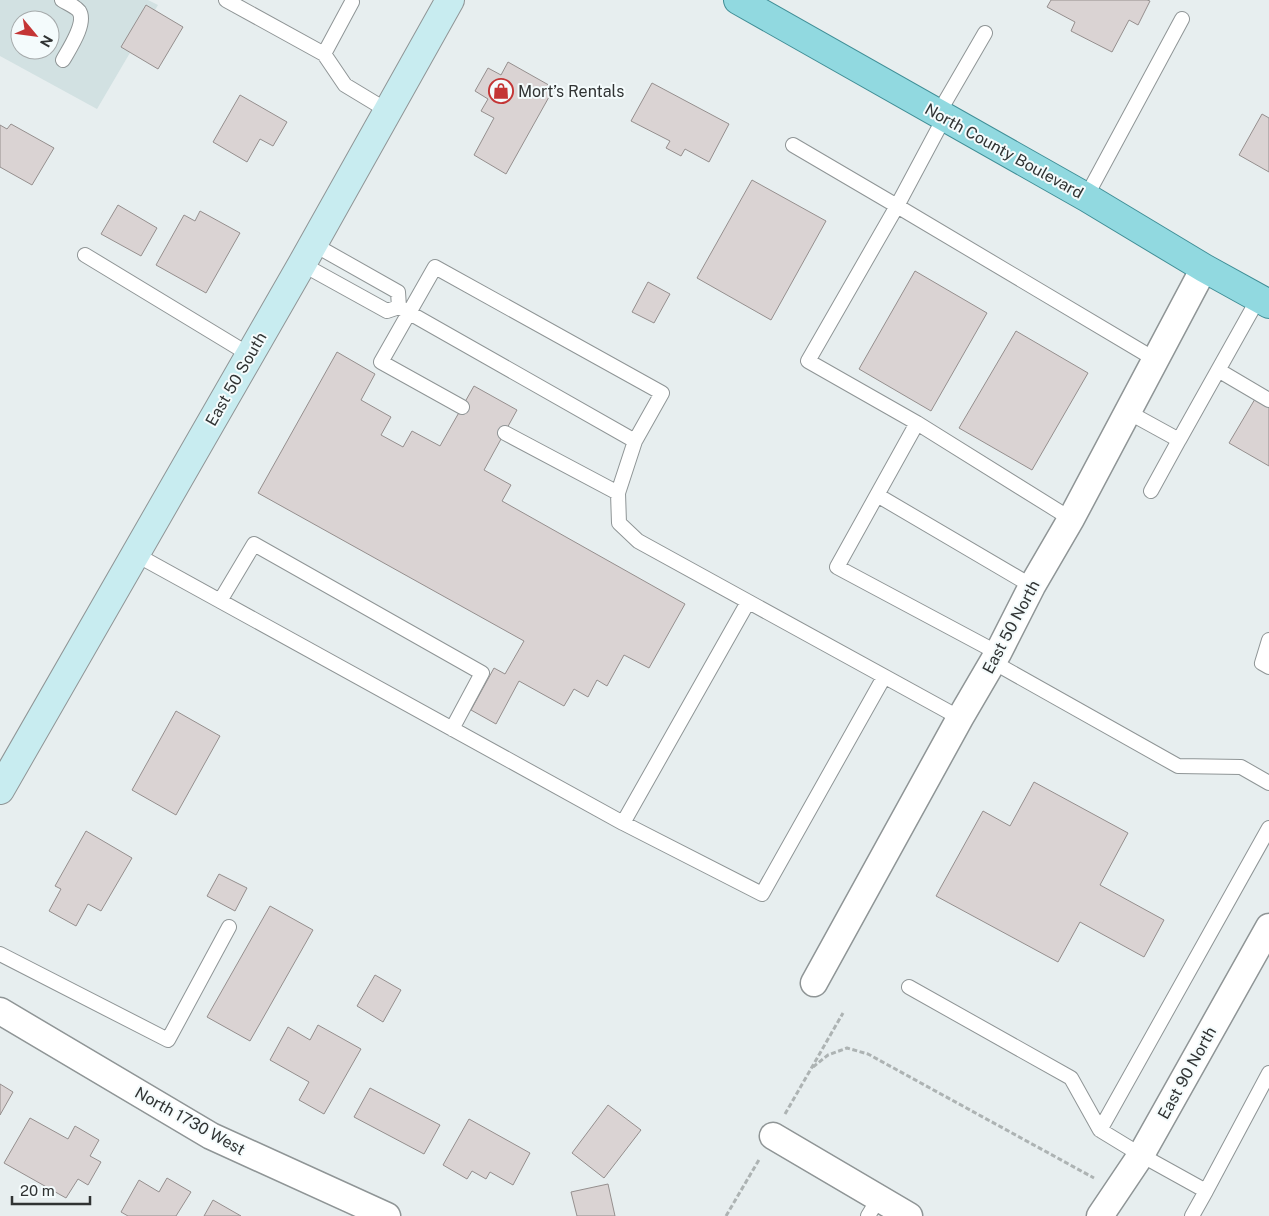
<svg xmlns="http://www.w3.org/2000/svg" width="1269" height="1216" viewBox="0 0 1269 1216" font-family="'Public Sans',sans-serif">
  <rect width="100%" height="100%" fill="#e7eeef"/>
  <path fill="#d2e1e2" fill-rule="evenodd" d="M0,0H148L158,5L97,109L0,56ZM20,20H50V50H20Z"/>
  <path fill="#dad3d3" stroke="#958f8e" d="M1051,0H1147L1150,1L1138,25L1129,20L1112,52L1071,31L1075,22L1047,7Z
    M146,5L183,27L158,69L121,47Z
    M508,62L554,88L506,174L474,155L494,118L481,111L488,99L475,91L488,68L501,75Z
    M652,83L729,124L709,162L685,149L681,156L666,148L670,141L631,121Z
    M240,95L287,122L273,146L260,139L247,162L213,142Z
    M1262,114L1269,118V172L1239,155Z
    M11,124L54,148L32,185L0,167V125L7,129Z
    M752,180L826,221L771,320L697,278Z
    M118,205L157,228L141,256L101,234Z
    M200,211L240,233L206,293L156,265L184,215L195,221Z
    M915,271L987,313L931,411L859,369Z
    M648,282L670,294L654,323L632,312Z
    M1016,331L1088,373L1032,470L959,428Z
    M337,352L375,374L361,400L391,417L381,435L403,447L412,431L440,446L474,386L517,410L484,470L511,485L502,501L685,604L649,668L624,655L607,686L597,680L588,697L574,689L564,706L519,681L496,724L471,710L494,668L505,674L524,641L258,493Z
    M1255,399L1269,407V466L1229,443Z
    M176,711L220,736L176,815L132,790Z
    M1034,782L1128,833L1100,885L1164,920L1144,957L1080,922L1058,962L936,896L983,811L1010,826Z
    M86,831L132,858L101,911L88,904L76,926L49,911L61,889L55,886Z
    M219,874L247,888L235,911L207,896Z
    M270,906L313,930L250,1041L207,1017Z
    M375,975L401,990L383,1022L357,1006Z
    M318,1025L361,1049L324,1114L299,1100L309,1082L270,1060L288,1027L310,1040Z
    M0,1084L13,1092L0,1115Z
    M370,1088L440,1125L424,1154L354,1117Z
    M608,1105L641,1130L604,1178L572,1153Z
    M30,1118L68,1139L75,1126L99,1140L90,1156L101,1162L88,1185L78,1179L66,1198L4,1163Z
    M469,1119L530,1153L513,1185L490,1172L486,1179L472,1171L467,1179L443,1165Z
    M167,1178L191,1192L176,1216H128L121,1212L139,1180L159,1192Z
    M608,1184L615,1216H577L571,1192Z
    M213,1200L241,1216H204Z"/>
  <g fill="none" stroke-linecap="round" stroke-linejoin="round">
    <defs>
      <path id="service" d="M62,0C67,3 75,6 79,11C87,23 69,49 63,60
        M226,0L324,54L352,2
        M324,54L345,85L388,111
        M938,114L985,33
        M793,145L897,206L944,118
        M1086,197L1182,19
        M313,244L398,292L399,307
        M85,255L250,355
        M302,264L387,311L399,307L635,441L618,493L619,523L638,541L960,718
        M1218,370L1269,400
        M462,407L381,362L435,267L662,393L635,441
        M1128,412L1179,440L1258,299
        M917,423L837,567L998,653
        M505,433L618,493
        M1151,491L1179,440
        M877,495L1032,586
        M1071,519L917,423L808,361L897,206L1156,360
        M135,554L623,823L748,602
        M220,601L254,544L482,673L452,729
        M1269,640L1262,663L1269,667
        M993,662L1178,766L1241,767L1269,783
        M623,823L762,894L884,677
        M0,954L168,1040L229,927
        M909,987L1071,1078L1100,1130
        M1206,1191L1269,1073
        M868,1216L879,1198
        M1192,1216L1206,1191L1141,1155L1100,1130L1269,828"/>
      <path id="minor" d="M814,983L960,718L998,653L1032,586L1071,519L1204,268
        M0,1011L211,1136L387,1216
        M773,1136L909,1216
        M1100,1216L1141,1155L1269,927"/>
      <path id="secondary" d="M0,790L302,264L450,0"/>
      <path id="primary" d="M738,0L1086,197L1204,268L1269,304"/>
    </defs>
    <use href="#service" stroke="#8f9596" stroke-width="16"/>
    <use href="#minor" stroke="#8f9596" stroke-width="29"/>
    <use href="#secondary" stroke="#8f9596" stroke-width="30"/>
    <use href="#primary" stroke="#408e96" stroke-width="30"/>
    <path stroke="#adb3b3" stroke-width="3" stroke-dasharray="5 2.5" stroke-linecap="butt" d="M813,1067L828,1055L847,1048L868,1054L1094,1178
      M785,1114L843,1013
      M726,1216L760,1158"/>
    <use href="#service" stroke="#fff" stroke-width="14"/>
    <use href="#minor" stroke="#fff" stroke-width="26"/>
    <use href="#secondary" stroke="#c8ecf0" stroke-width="28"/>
    <use href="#primary" stroke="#91d9e0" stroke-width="28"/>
  </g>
  <defs>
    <symbol id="shop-ring" viewBox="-11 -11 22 22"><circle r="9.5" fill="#f4fbfc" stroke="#c43535" stroke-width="1.5"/><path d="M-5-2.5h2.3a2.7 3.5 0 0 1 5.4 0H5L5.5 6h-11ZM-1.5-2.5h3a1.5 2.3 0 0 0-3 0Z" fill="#c43535"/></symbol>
  </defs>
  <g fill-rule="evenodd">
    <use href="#shop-ring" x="487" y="77" width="28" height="28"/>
  </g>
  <g text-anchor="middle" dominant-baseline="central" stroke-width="4" stroke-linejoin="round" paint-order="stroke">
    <g font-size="16" fill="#303333" stroke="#f4fbfc" text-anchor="start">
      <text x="518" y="91">Mort’s Rentals</text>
    </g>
    <g font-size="16" fill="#303333" stroke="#f4fbfc">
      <text transform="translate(1004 151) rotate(29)">North County Boulevard</text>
      <text transform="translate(236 379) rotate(-60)">East 50 South</text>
      <text transform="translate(1011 627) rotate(-62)">East 50 North</text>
      <text transform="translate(1187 1073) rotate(-61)">East 90 North</text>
      <text transform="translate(190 1121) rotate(29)">North 1730 West</text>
    </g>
  </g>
  <g transform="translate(35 35) rotate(119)"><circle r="24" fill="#f4fbfc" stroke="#a6abac"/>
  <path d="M0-4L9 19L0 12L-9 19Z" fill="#c43535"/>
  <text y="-8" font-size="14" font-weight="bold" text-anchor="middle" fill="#303333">N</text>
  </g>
  <path d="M12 1196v8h78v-8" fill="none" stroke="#303333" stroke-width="2.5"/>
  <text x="20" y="1196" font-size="15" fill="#303333" stroke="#f4fbfc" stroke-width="4" paint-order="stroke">20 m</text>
</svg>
